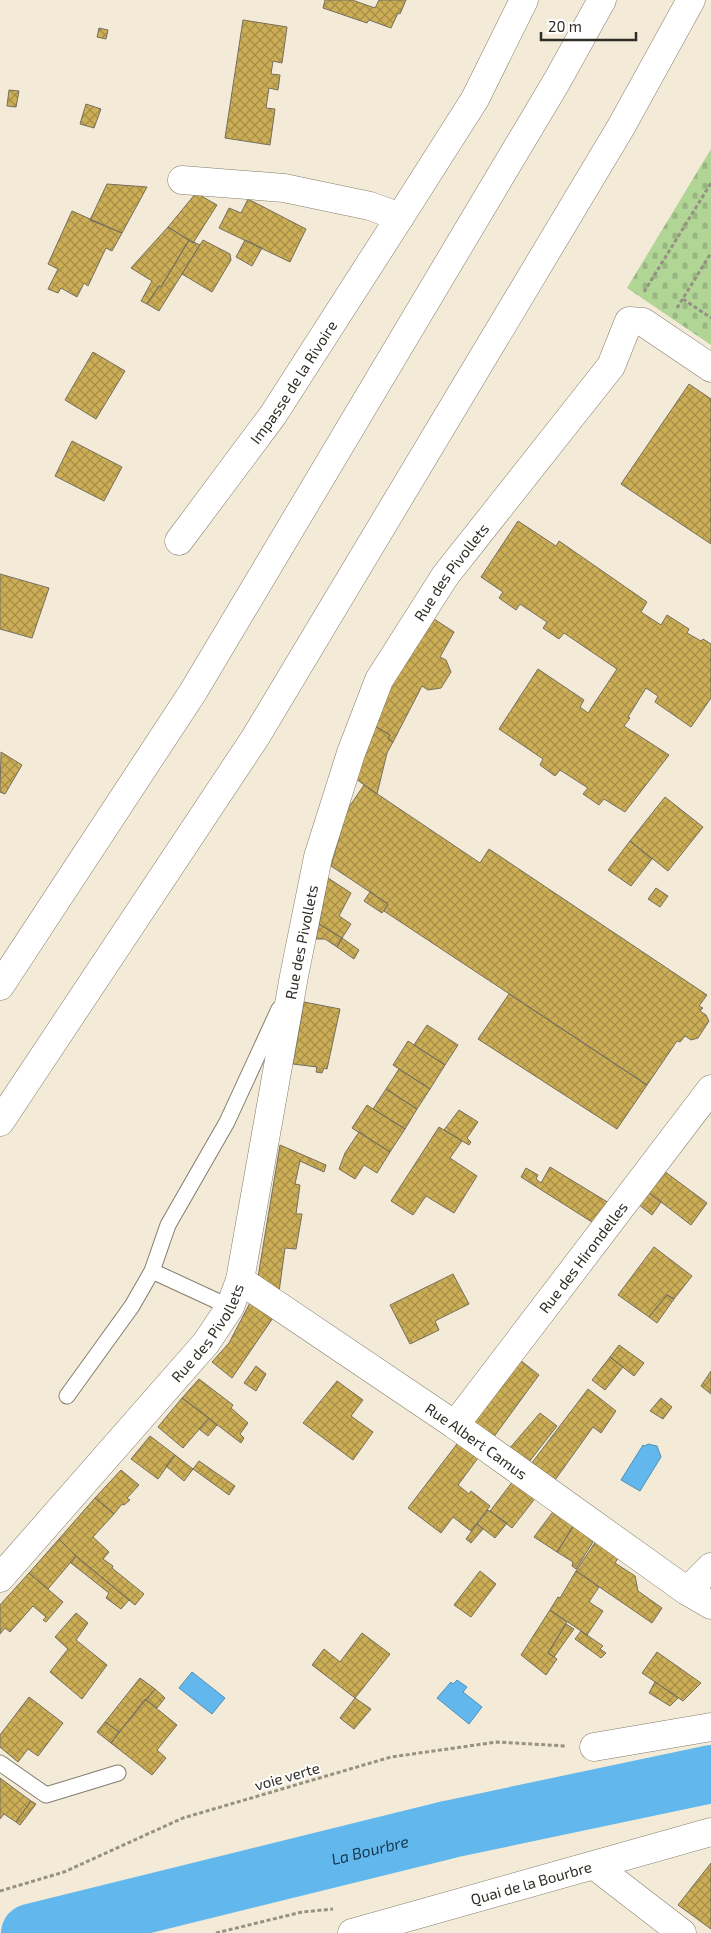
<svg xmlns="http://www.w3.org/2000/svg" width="711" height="1933" viewBox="0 0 711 1933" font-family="'Exo 2',sans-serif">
  <defs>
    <pattern id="cemetery-stones" width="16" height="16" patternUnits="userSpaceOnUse" patternTransform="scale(1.25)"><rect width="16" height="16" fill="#b0d595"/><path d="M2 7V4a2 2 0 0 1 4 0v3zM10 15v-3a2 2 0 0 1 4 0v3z" fill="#98b780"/></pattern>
    <pattern id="building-cross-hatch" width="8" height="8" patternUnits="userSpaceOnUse" patternTransform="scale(1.25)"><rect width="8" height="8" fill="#ccae57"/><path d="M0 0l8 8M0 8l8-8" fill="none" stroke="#a68e48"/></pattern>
  </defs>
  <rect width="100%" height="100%" fill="#f3ebd8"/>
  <path fill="url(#cemetery-stones)" d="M711,149V345L627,288Z"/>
  <path fill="#62b8ec" stroke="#538eb1" d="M648,1444L657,1446L661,1457L640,1491L621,1480L643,1445L645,1446Z
    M192,1672L225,1698L212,1714L179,1688Z
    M457,1680L467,1687L463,1692L482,1707L469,1724L437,1698L451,1682L453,1684Z"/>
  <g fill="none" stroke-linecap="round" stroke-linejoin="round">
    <path stroke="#62b8ec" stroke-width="58" id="s1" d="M30,1933L451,1829L711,1774"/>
  </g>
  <path fill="url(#building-cross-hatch)" stroke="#766f5e" d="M325,0H352L375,8L379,0H406L400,14L398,13L391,28L369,20L367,23L323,8Z
    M243,20L287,27L282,63L273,61L271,74L280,75L278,90L269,88L266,108L275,109L270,145L225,138Z
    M99,28L108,30L106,39L97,37Z
    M9,90L19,91L16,107L7,106Z
    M86,104L101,109L94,128L80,124Z
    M107,184L147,187L122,233L90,220Z
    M196,193L217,205L193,243L168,227Z
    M248,199L306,229L290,262L219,228L229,208L241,213Z
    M72,211L122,233L112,251L106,248L88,286L84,283L77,297L61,288L58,293L48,289L58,269L48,264Z
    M168,227L189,240L161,287L159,286L147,304L141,301L152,281L131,268Z
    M189,240L200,245L159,311L147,304L159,286L161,287Z
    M203,240L230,254L231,260L212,292L182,274Z
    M245,240L262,248L252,266L236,257Z
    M93,352L125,371L96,419L65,400Z
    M689,384L711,399V544L621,484Z
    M72,441L122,467L104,501L55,476Z
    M518,521L556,546L559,541L647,602L641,612L661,625L667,615L689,629L687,633L701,641L703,639L711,644V698L691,727L655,702L658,696L646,688L628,717L630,718L624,726L669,755L625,812L604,799L599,805L583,794L588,788L560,770L555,776L540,765L543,759L499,729L538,669L584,700L580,707L588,713L617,669L564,633L559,639L543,628L547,622L520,604L516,610L499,598L503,592L481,577Z
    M0,574L49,588L32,638L0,629Z
    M428,615L454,632L440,657L446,660L451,672L441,688L428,690L422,686L393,742L388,739L390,735L373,725L386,691Z
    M373,725L390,735L388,739L393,742L387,753L377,794L356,779Z
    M1,752L22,765L5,794L0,792Z
    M364,785L480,863L489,849L707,995L699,1006L703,1008L700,1011L706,1015L709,1021L698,1038L691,1040L685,1036L680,1042L677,1041L647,1085L384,911L388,904L331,866L347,810Z
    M665,797L703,827L668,871L630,841Z
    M630,841L652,859L631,886L608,870Z
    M328,878L351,893L339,916L351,924L342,938L319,924Z
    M656,888L668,896L660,907L648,899Z
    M370,892L388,904L382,913L364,901Z
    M319,924L342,938L337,947L325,939H316Z
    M342,938L359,950L354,959L337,947Z
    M509,994L647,1085L617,1129L478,1039Z
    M304,1002L340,1009L327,1069L324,1068L322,1073L316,1072L317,1067L293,1064Z
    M427,1025L458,1045L445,1065L414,1045Z
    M408,1041L445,1065L430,1089L393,1065Z
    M399,1069L430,1089L417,1109L386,1089Z
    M386,1089L417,1109L405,1129L373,1109Z
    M367,1105L405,1129L390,1152L352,1128Z
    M459,1110L478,1122L467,1138L471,1142L469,1145L444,1130Z
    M439,1127L462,1141L450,1158L477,1176L454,1213L426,1196L413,1215L391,1201Z
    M359,1132L390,1152L377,1173L364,1165L355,1179L339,1169L345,1153Z
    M280,1145L326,1165L324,1172L300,1161L295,1184L300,1185L296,1214H302L296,1249L285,1248L279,1292L258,1277Z
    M550,1167L609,1203L595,1224L521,1177L526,1168L538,1175L536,1179L541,1183Z
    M664,1171L707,1203L691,1225L648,1192Z
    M648,1192L661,1202L652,1215L638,1204Z
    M654,1247L692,1276L674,1299L667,1295L649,1317L618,1295Z
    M453,1274L469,1304L435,1321L439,1330L410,1344L390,1305Z
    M667,1295L674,1299L657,1323L649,1317Z
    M252,1299L277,1312L232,1378L212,1362L229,1343Z
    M619,1345L644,1363L634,1376L610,1357Z
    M610,1357L623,1367L605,1390L592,1380Z
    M520,1360L539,1375L493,1438L473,1422Z
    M256,1366L266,1374L256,1391L244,1383Z
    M711,1371V1394L701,1386Z
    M199,1379L233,1405L231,1408L248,1423L240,1434L244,1438L241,1443L182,1398Z
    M337,1381L363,1400L351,1416L373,1432L353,1460L303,1423Z
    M588,1389L616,1411L601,1433L593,1427L555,1480L531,1464Z
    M182,1398L209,1418L183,1448L158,1427Z
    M661,1398L672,1407L663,1419L650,1411Z
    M540,1413L557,1426L529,1462L509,1449Z
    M209,1418L217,1425L208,1436L199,1429Z
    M150,1436L175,1455L158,1479L131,1459Z
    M460,1440L481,1454L458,1485L469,1494L471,1491L490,1506L471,1531L453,1517L441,1533L408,1508Z
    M175,1455L193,1469L184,1481L166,1466Z
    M199,1461L235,1486L229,1495L193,1469Z
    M121,1470L139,1485L127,1498L130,1500L124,1505L122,1504L114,1514L95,1498Z
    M517,1476L540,1492L512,1528L490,1511Z
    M95,1498L114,1514L93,1537L109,1552L103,1559L113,1566L112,1568L144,1594L135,1605L76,1556L59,1539Z
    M558,1505L578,1519L557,1552L534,1537Z
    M488,1510L507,1523L495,1538L477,1524Z
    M578,1519L598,1534L576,1569L572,1566L573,1562L557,1552Z
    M477,1524L483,1529L471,1543L466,1539Z
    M600,1535L623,1550L615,1563L635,1576L638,1591L662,1608L652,1623L576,1571Z
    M59,1539L76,1556L48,1589L29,1573Z
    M76,1556L129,1600L121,1609L106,1598L109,1593L71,1563Z
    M480,1571L496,1584L471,1617L454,1605Z
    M576,1571L599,1587L589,1602L603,1611L587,1635L550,1610L558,1597L560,1598Z
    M29,1573L63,1602L46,1622L43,1620L46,1617L33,1606L10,1632L5,1628L0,1634V1605Z
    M550,1610L567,1622L548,1653L557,1659L546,1675L521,1655Z
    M76,1613L88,1623L76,1640L107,1665L82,1699L50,1672L68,1649L55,1637Z
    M566,1624L574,1629L554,1657L548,1653Z
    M581,1631L603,1646L600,1649L606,1653L601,1658L575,1639Z
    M362,1633L390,1654L355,1698L312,1665L324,1649L340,1662Z
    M657,1652L701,1683L683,1701L642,1673Z
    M140,1678L155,1689L119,1732L105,1722Z
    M655,1682L678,1698L670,1706L649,1693Z
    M155,1689L165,1698L157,1708L146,1700Z
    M29,1697L63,1723L38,1756L28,1749L18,1762L0,1747V1735Z
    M355,1698L371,1709L354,1729L340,1718Z
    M145,1699L177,1725L157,1750L166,1758L152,1775L111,1743Z
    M105,1722L119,1732L111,1743L97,1732Z
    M0,1778L31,1801L16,1822L4,1814L0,1819Z
    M31,1801L36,1804L20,1825L16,1822Z
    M711,1863V1929L678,1905Z"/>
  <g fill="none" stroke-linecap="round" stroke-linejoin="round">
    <defs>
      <path id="service" d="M152,1271L230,1307
        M67,1396L132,1306L152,1271L168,1225L227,1122L279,1009
        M0,1763L46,1795L118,1773"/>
      <g id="minor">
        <path d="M182,180L284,188L370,206L400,217"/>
        <path id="s2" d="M179,541L273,415L400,217L475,99L524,0"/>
        <path id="s3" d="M240,1280L455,1425L687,1591L711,1605"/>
        <path id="s4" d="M455,1425L711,1089"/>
        <path id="s5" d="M0,1578L206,1343L230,1307L240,1280L294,976L318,857L351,753L379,680L445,576L611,366L629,321L643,322L711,368"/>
        <path d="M687,1591L711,1567"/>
        <path d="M594,1747L711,1727"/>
        <path d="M595,1866L682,1933"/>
        <path id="s6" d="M352,1933L711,1832"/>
      </g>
      <path id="motorway" d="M0,986L193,692L557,81L602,0
        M0,1122L255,738L621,127L691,0"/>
    </defs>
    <use href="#service" stroke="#837d6b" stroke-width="17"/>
    <use href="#minor" stroke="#837d6b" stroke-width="29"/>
    <use href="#motorway" stroke="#837d6b" stroke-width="29"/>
    <path stroke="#969183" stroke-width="3" stroke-dasharray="4 2.5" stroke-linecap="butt" d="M644,292L711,183
      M683,299L711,318
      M677,308L711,253
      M0,1891L64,1872L183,1818L391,1757L497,1742L566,1746
      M216,1933L302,1912L333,1909"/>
    <use href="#service" stroke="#fff" stroke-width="15"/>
    <use href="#minor" stroke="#fff" stroke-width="28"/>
    <use href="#motorway" stroke="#fff" stroke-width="28"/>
  </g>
  <g text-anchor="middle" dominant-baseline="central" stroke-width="4" stroke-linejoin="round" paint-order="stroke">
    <g font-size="15" fill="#302d26" stroke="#fff">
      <text stroke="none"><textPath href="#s2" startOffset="196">Impasse de la Rivoire</textPath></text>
      <text stroke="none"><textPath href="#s5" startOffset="1132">Rue des Pivollets</textPath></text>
      <text stroke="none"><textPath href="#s5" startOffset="728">Rue des Pivollets</textPath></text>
      <text stroke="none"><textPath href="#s4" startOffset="211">Rue des Hirondelles</textPath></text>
      <text stroke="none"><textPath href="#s5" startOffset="322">Rue des Pivollets</textPath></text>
      <text stroke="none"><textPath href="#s3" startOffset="286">Rue Albert Camus</textPath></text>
      <text transform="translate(287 1776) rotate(-16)">voie verte</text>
      <text stroke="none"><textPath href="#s6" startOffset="186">Quai de la Bourbre</textPath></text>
    </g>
    <g font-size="16" font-style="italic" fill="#14394f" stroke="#fff">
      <text stroke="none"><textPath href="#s1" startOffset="350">La Bourbre</textPath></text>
    </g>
  </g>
  <path d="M541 32v8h95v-8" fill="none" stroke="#302d26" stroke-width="2.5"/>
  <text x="548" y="32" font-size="15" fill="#302d26" stroke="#ffffff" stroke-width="4" paint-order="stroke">20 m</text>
</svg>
